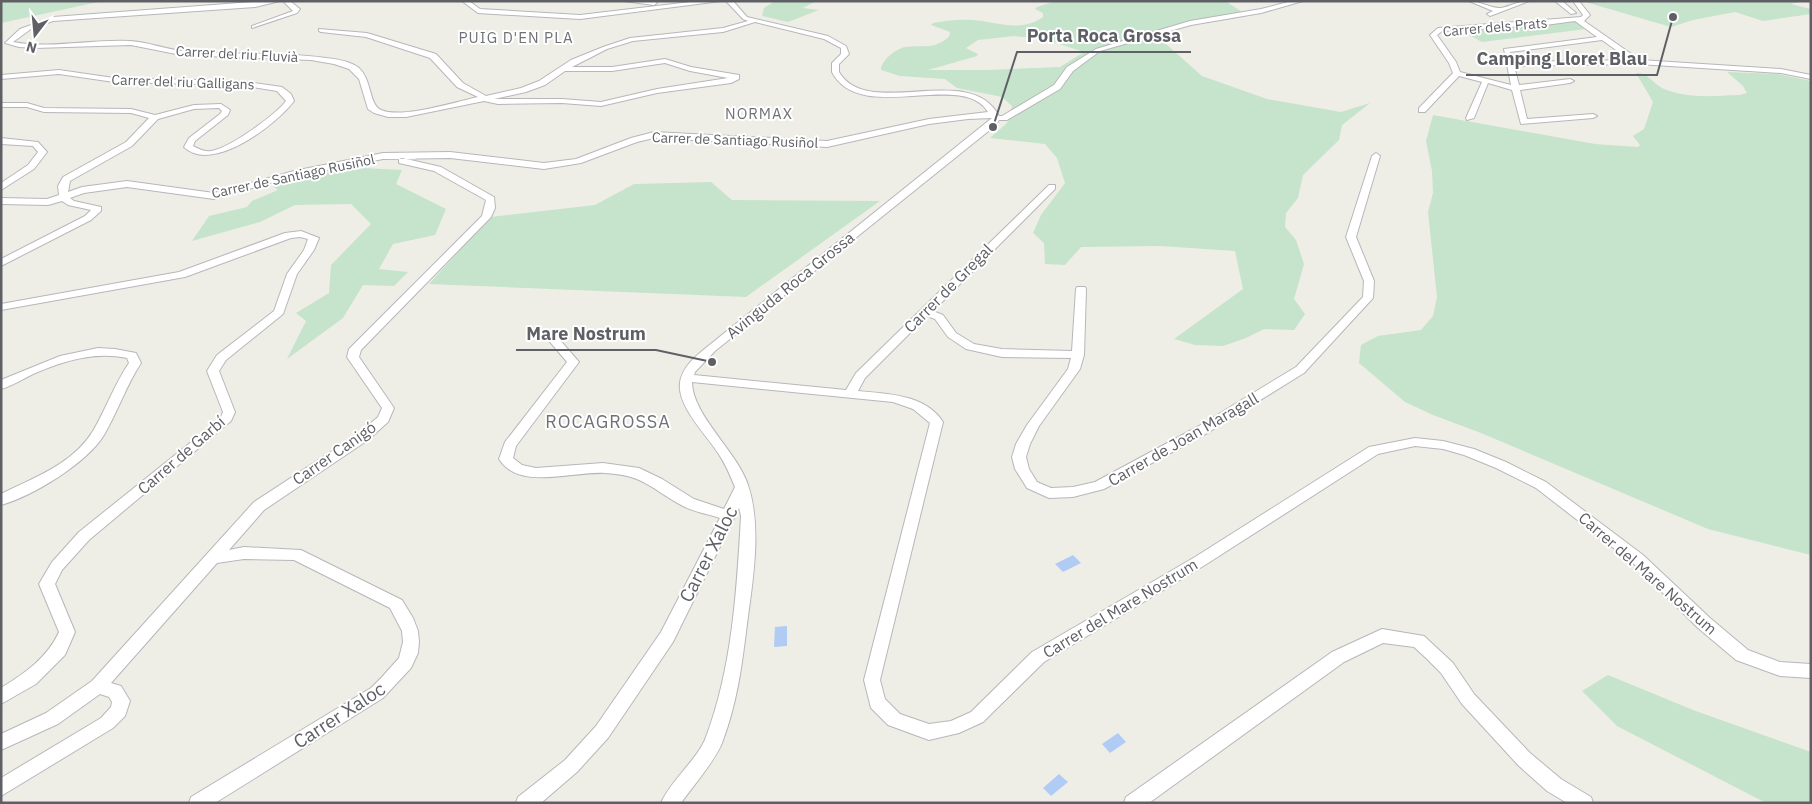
<svg xmlns="http://www.w3.org/2000/svg" width="1812" height="804" viewBox="0 0 1812 804" font-family="'IBM Plex Sans',sans-serif">
  <rect width="100%" height="100%" fill="#eeeee7"/>
  <path fill="#c6e3cb" fill-rule="evenodd" d="M1,1H103L1,23Z
    M775,1H816L803,8L819,10L788,22L762,16L764,8Z
    M1056,1H1225L1244,13L1250,15C1229,22 1179,22 1165,37L1166,44L1202,76L1267,99L1341,112L1370,103L1342,125L1339,140L1303,175L1298,198L1286,213L1285,227L1296,240L1304,264L1294,299L1305,314L1294,330L1264,329L1246,338L1223,346L1195,345L1174,339L1243,289L1235,251L1160,246L1081,247L1065,265L1045,264L1044,243L1033,233L1041,215L1065,183L1057,158L1045,144L990,138L1007,123L1012,106L1002,97L957,88L945,79L900,76L881,70C881,60 897,48 906,47C924,44 931,51 949,37L950,32L931,25L933,23C945,21 959,19 972,20C998,22 1020,33 1043,17V13L1035,9L1037,7ZM1014,36L1044,39L1084,52L1060,67L986,70H928L977,56L978,54L966,48L978,40Z
    M1582,1H1803L1791,4L1811,9V14L1763,21L1735,12L1693,20L1671,27Z
    M1574,21L1586,29L1482,42L1458,29Z
    M1727,72L1778,74L1811,81V555L1708,529L1481,433L1433,415L1405,402L1359,363L1361,345L1378,336L1421,330L1433,316L1437,297L1428,212L1433,193L1432,171L1426,141L1433,115L1595,144L1638,147L1640,145L1633,136L1644,129L1653,102L1636,73C1647,72 1653,83 1662,88C1686,99 1713,96 1739,95L1747,93L1743,86Z
    M363,168L402,170L396,184L446,209L435,235L393,244L379,269L408,272L394,286L363,285L343,318L287,359L306,321L296,313L329,293L331,265L371,224L351,204L295,205L260,222L192,241L209,216L247,207L252,201L278,190L273,186L318,174Z
    M711,182L732,200L880,201L746,297L429,284L490,217L595,205L634,184Z
    M1608,675L1693,710L1811,752V803H1766L1617,726L1582,691Z"/>
  <path fill="#b0ccf5" d="M1073,555L1081,563L1063,572L1055,564Z
    M787,626V646L774,647L775,627Z
    M1118,733L1126,742L1110,753L1102,744Z
    M1059,774L1068,782L1051,796L1043,788Z"/>
  <g fill="none" stroke-linecap="round" stroke-linejoin="round">
    <defs>
      <path id="minor" d="M265,1H280L255,7L53,21L31,29L13,42C51,49 92,39 130,41C148,42 165,49 182,51C230,56 279,51 326,58C337,59 350,61 359,68C372,80 369,105 381,110C402,119 455,102 478,97L457,87L430,58L366,37L321,32L319,31V29L367,33L436,54L463,83L486,96L521,88L539,81L571,60L603,47L630,38L723,28L748,21L743,19L726,1H733L747,17L828,36L846,46L849,54L839,64V72C868,121 970,60 999,116H1002L1054,85L1067,67L1096,49L1190,21L1261,9L1292,1H1303L1261,13L1191,25L1100,51L1073,71L1060,89L1007,120H999L996,125L715,351L695,372L694,375L846,390L856,373L1049,185H1055V189L933,311L943,315L956,333L974,344L1002,349L1072,351L1076,289L1077,287H1085L1086,289L1084,355L1080,369L1039,426L1030,444L1026,457L1029,469L1037,482L1051,488L1073,487L1095,482L1199,426L1296,367L1363,297L1364,281L1346,237L1372,156L1376,153L1380,156L1356,237L1374,281L1373,298L1304,373L1209,432L1104,489L1073,497L1049,498L1027,488L1015,469L1012,457L1016,444L1027,425L1068,369L1071,358L1002,357L966,349L948,337L935,319L927,316L865,378L858,391C888,394 925,394 943,422L880,680L885,699L900,714L929,724L951,721L971,712L1032,652L1195,557L1369,447L1415,438L1443,441L1474,449L1506,462L1546,482L1643,555L1710,618L1748,650L1780,662L1811,664V678L1780,676L1736,660L1698,628L1633,563L1536,488L1496,468L1464,455L1443,449L1415,446L1378,454L1205,565L1044,662L983,722L959,733L929,740L888,725L871,708L864,680L930,423L913,409L893,402L692,382C692,415 737,451 748,485C762,527 753,579 747,624C742,665 737,704 722,743C715,761 693,786 681,803H661C671,780 698,759 706,737C732,669 737,589 741,516L739,508L673,642L608,738L577,772L541,803H516L518,797L565,760L596,726L661,632L720,518C708,514 694,512 683,506C651,489 645,475 604,473C573,471 519,491 499,459L505,442L567,362L545,336L543,334L545,332H553L579,362L516,446L513,458L522,465L536,468L603,463L639,468L662,479L694,499L724,509L735,487C730,475 725,463 718,453C706,434 677,406 680,383C682,367 696,356 707,347L992,118L968,119L929,124L827,147L654,138L637,142L581,163L544,169L450,158L383,159L295,176L214,199L127,187L84,193L70,198L74,201L101,207V211L91,220L1,266V259L85,216L91,210L68,205L62,201L48,205L1,204V198L47,199L59,195L58,186L63,177L126,142L149,118L131,113L44,112L27,107H1V103H27L44,108L131,109L155,115L194,105L221,104L230,110L228,115L195,141L193,146C199,149 204,152 211,151C230,148 274,116 286,101L277,91L241,85L114,82L59,74L1,79V75L59,70L114,78L241,81L282,87L291,94L294,101C276,125 212,174 184,147L189,138L220,114L222,111L219,108L194,109L158,119L132,146L70,181L68,192L82,187L127,181L214,193L294,171L383,153L450,152L544,163L576,159L631,138L654,132L827,141L929,119L988,112C962,69 860,126 832,72V63L841,54V48L824,39L755,22L723,32L633,41L607,49L572,67H612L665,59L691,67L739,75V79L731,83L657,93L601,106L562,103L498,104L484,101L406,117H388L374,113L368,109L359,79L349,69L334,64L311,60L181,55L131,45L35,48L19,47L5,43L20,29L53,17ZM665,63L690,71L728,78L657,89L601,102L562,99H494L526,92L545,85L565,71H612Z
        M283,1H290L300,9L297,13L252,28V26L293,11Z
        M462,1H469L480,9L580,15L699,1H721L580,19L478,13Z
        M624,1H655L657,3L654,5Z
        M1469,1C1479,1 1493,9 1501,8C1511,6 1518,1 1529,1L1490,16L1487,14L1493,11Z
        M1555,1H1562L1576,13L1571,14Z
        M1573,1H1579L1590,15L1584,21L1640,60L1781,69L1811,75V79L1781,73L1638,64L1514,66L1519,85L1570,79L1574,81L1570,83L1520,90L1527,119L1593,114L1597,116L1593,118L1521,124L1512,90L1488,83L1474,118L1467,120L1466,118L1482,82L1459,76L1425,112H1419V108L1453,73L1449,63L1430,35L1438,28L1581,17L1583,15ZM1575,21L1597,37L1504,49L1511,85L1460,72L1456,62L1437,35L1442,31L1545,25ZM1602,40L1630,60L1513,62L1510,52Z
        M1,138L38,142L47,152L34,169L1,190V183L28,165L38,152L33,146L1,144Z
        M402,158L441,167L494,197L495,208L491,217L361,350L359,357L394,408L388,422L368,440L264,510L229,550L244,547L301,550L402,600L413,618L418,631L419,642L418,653L411,668L383,698L215,803H189L191,797L371,688L382,677L399,658L403,642L402,631L390,608L294,560L244,559L217,563L111,683L121,686L130,701L125,716L113,728L1,796V778L101,718L111,707L112,702L109,697L100,694L58,724L1,750V734L46,713L92,681L254,502L358,434L378,417L382,408L347,357L349,349L482,216L486,200L434,171L399,163V159Z
        M301,231L319,238L314,250L297,274L283,314L226,360L219,371L235,412L231,421L89,540L62,570L55,584L75,632L65,655L36,684L1,704V688C24,674 48,657 59,632L39,584L52,562L79,532L220,419L223,412L207,371L217,355L274,311L287,274L304,250L308,239L300,237L291,238L185,277L1,310V304L179,272L285,233Z
        M98,348L115,349L136,353L141,363C126,386 118,411 104,435C87,463 33,496 1,505V494C33,478 73,464 93,431C106,409 114,385 129,363L127,358C94,351 63,361 33,374C23,379 12,386 1,389V380L60,356Z
        M1382,629L1424,636L1453,663L1474,694L1530,753L1561,779L1591,797L1593,803H1567L1547,791L1518,765L1462,704L1441,673L1426,658L1414,647L1383,643L1344,662L1149,803H1124L1126,797L1332,652Z"/>
    </defs>
    <use href="#minor" stroke="#b7b7bb" stroke-width="2"/>
    <use href="#minor" fill="#fff" fill-rule="evenodd"/>
  </g>
  <g text-anchor="middle" dominant-baseline="central" stroke-width="4" stroke-linejoin="round" paint-order="stroke">
    <g font-size="14" fill="#5e6065" stroke="#fff">
      <text transform="translate(1495 27) rotate(-5)">Carrer dels Prats</text>
      <text transform="translate(237 54) rotate(3)">Carrer del riu Fluvià</text>
      <text transform="translate(183 82) rotate(2)">Carrer del riu Galligans</text>
      <text transform="translate(735 140) rotate(2)">Carrer de Santiago Rusiñol</text>
      <text transform="translate(293 176) rotate(-12)">Carrer de Santiago Rusiñol</text>
    </g>
    <g font-size="15" letter-spacing="1" fill="#6f7277" stroke="#fff">
      <text x="516" y="37">PUIG D'EN PLA</text>
      <text x="759" y="113">NORMAX</text>
    </g>
    <g font-size="16" fill="#5e6065" stroke="#fff">
      <text transform="translate(790 285) rotate(-39)">Avinguda Roca Grossa</text>
      <text transform="translate(948 288) rotate(-45)">Carrer de Gregal</text>
      <text transform="translate(1183 439) rotate(-30)">Carrer de Joan Maragall</text>
      <text transform="translate(334 453) rotate(-35)">Carrer Canigó</text>
      <text transform="translate(181 455) rotate(-41)">Carrer de Garbí</text>
      <text transform="translate(1648 573) rotate(41)">Carrer del Mare Nostrum</text>
      <text transform="translate(1120 608) rotate(-31)">Carrer del Mare Nostrum</text>
    </g>
    <g font-size="18" letter-spacing="1" fill="#6f7277" stroke="#fff">
      <text x="608" y="421">ROCAGROSSA</text>
    </g>
    <g font-size="19" fill="#5e6065" stroke="#fff">
      <text transform="translate(708 554) rotate(-63)">Carrer Xaloc</text>
      <text transform="translate(339 715) rotate(-33)">Carrer Xaloc</text>
    </g>
  </g>
  <path fill="none" stroke="#5e6065" stroke-width="2" d="M993 127L1017 52H1191M1673 17L1657 75H1466M712 362L656 350H516"/>
  <g fill="#5e6065" stroke="#fff" stroke-width="2">
    <circle cx="993" cy="127" r="5"/>
    <circle cx="1673" cy="17" r="5"/>
    <circle cx="712" cy="362" r="5"/>
  </g>
  <g font-size="18" text-anchor="middle" font-weight="bold" fill="#5e6065" stroke="#fff" stroke-width="4" stroke-linejoin="round" paint-order="stroke">
    <text x="1104" y="42">Porta Roca Grossa</text>
    <text x="1562" y="65">Camping Lloret Blau</text>
    <text x="586" y="340">Mare Nostrum</text>
  </g>
  <rect width="1812" height="804" fill="none" stroke="#5e6065" stroke-width="5"/>
  <g transform="translate(35 35) rotate(196)" stroke="#ffffff" stroke-width="4" paint-order="stroke">
  <path d="M0-4L9 19L0 12L-9 19Z" fill="#5e6065"/>
  <text y="-8" font-size="14" font-weight="bold" text-anchor="middle" fill="#5e6065">N</text>
  </g>
</svg>
